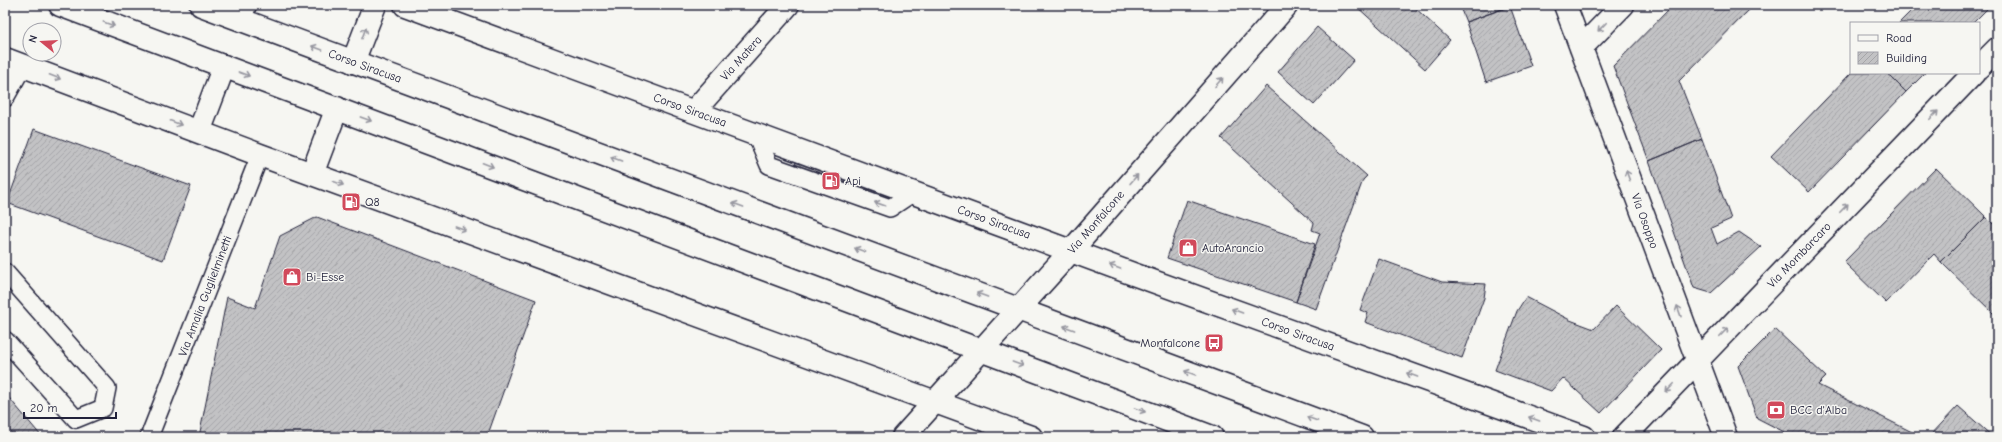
<svg xmlns="http://www.w3.org/2000/svg" width="2002" height="442" viewBox="0 0 2002 442" font-family="'Comic Neue',sans-serif">
  <defs>
    <pattern id="building-hatch" width="6" height="6" patternUnits="userSpaceOnUse"><rect width="6" height="6" fill="#c2c2c4"/><path d="M-1 1l2-2M0 6l6-6M5 7l2-2" fill="none" stroke="#a6a6a9"/></pattern>
  </defs>
  <rect width="100%" height="100%" fill="#f6f6f2"/>
  <filter id="ink" filterUnits="userSpaceOnUse"><feTurbulence type="fractalNoise" baseFrequency=".025" numOctaves="2"/><feDisplacementMap in="SourceGraphic" scale="8" xChannelSelector="R" yChannelSelector="G"/><feConvolveMatrix kernelMatrix="1 2 1 2 8 2 1 2 1" color-interpolation-filters="sRGB"/></filter>
  <g filter="url(#ink)">
    <path fill="url(#building-hatch)" stroke="#22223b" d="M1355,5H1412L1450,40L1425,69Z
      M1459,5H1514L1466,22Z
      M1673,5H1754L1679,81L1702,139L1649,161L1613,66Z
      M1917,5H1991L1973,23H1899Z
      M1510,6L1531,66L1486,82L1466,22Z
      M1317,27L1354,60L1314,105L1278,72Z
      M1851,73H1887L1906,92L1809,192L1771,156Z
      M1887,73H1925L1906,92Z
      M1266,86L1367,176L1363,180L1316,309L1296,302L1320,233L1312,230L1314,223L1221,138Z
      M34,129L191,186L163,260L7,203Z
      M1702,139L1731,219L1711,228L1717,244L1739,232L1761,247L1711,293L1694,288L1649,161Z
      M798,157L870,184L863,203L790,177Z
      M1936,168L1986,217L1941,262L1934,254L1886,303L1844,262Z
      M1187,200L1315,244L1296,302L1167,258Z
      M317,217L536,300L487,437H199L227,297L255,308L280,236Z
      M1986,217L1997,228V317L1941,262Z
      M1379,259L1442,282L1486,284L1484,298L1462,358L1365,322L1368,313L1360,310Z
      M1526,297L1570,320L1594,329L1616,306L1661,350L1601,413L1563,378L1551,391L1495,370L1517,311Z
      M1775,329L1826,377L1818,385L1922,437H1794L1757,418L1738,366Z
      M5,393L42,437H5Z
      M1958,406L1993,437H1929Z"/>
    <g fill="none" stroke-linecap="round" stroke-linejoin="round">
      <defs>
        <path id="lane" d="M5,98L23,66
          M756,134L769,165L890,208L914,192
          M5,272L107,388L103,408L76,419L5,340
          M149,437L260,155"/>
        <path id="street" d="M405,5L1133,274L1584,437
          M1565,5L1726,437
          M240,19L245,5
          M1581,48L1623,5
          M5,59L260,155L1031,437
          M353,62L375,5
          M1979,67L1997,49
          M694,111L788,5
          M199,132L224,66
          M312,174L337,108
          M903,437L1071,251L1287,5
          M1624,437L1974,73"/>
        <path id="primary" d="M60,5L1212,437
          M201,5L1362,437"/>
      </defs>
      <use href="#lane" stroke="#22223b" stroke-width="20"/>
      <use href="#street" stroke="#22223b" stroke-width="25"/>
      <use href="#primary" stroke="#22223b" stroke-width="25"/>
      <use href="#lane" stroke="#f6f6f2" stroke-width="17"/>
      <use href="#street" stroke="#f6f6f2" stroke-width="22"/>
      <use href="#primary" stroke="#f6f6f2" stroke-width="22"/>
    </g>
    <defs><path id="oneway-shaft" d="M-6 0H5M1.5-3L5.5 0L1.5 3" fill="none" stroke-width="1.6" stroke-linecap="round" stroke-linejoin="round"/></defs>
    <g stroke="#9797a0">
      <use href="#oneway-shaft" transform="translate(109 24) rotate(20)"/>
      <use href="#oneway-shaft" transform="translate(1602 27) rotate(134)"/>
      <use href="#oneway-shaft" transform="translate(364 33) rotate(-70)"/>
      <use href="#oneway-shaft" transform="translate(317 48) rotate(-160)"/>
      <use href="#oneway-shaft" transform="translate(244 74) rotate(20)"/>
      <use href="#oneway-shaft" transform="translate(55 77) rotate(21)"/>
      <use href="#oneway-shaft" transform="translate(1219 82) rotate(-49)"/>
      <use href="#oneway-shaft" transform="translate(1934 115) rotate(-46)"/>
      <use href="#oneway-shaft" transform="translate(366 119) rotate(20)"/>
      <use href="#oneway-shaft" transform="translate(176 123) rotate(21)"/>
      <use href="#oneway-shaft" transform="translate(616 159) rotate(-160)"/>
      <use href="#oneway-shaft" transform="translate(488 165) rotate(21)"/>
      <use href="#oneway-shaft" transform="translate(1628 176) rotate(-110)"/>
      <use href="#oneway-shaft" transform="translate(1134 179) rotate(-49)"/>
      <use href="#oneway-shaft" transform="translate(338 183) rotate(20)"/>
      <use href="#oneway-shaft" transform="translate(880 204) rotate(-161)"/>
      <use href="#oneway-shaft" transform="translate(738 205) rotate(-160)"/>
      <use href="#oneway-shaft" transform="translate(1844 208) rotate(-46)"/>
      <use href="#oneway-shaft" transform="translate(460 228) rotate(20)"/>
      <use href="#oneway-shaft" transform="translate(860 250) rotate(-160)"/>
      <use href="#oneway-shaft" transform="translate(1115 267) rotate(-160)"/>
      <use href="#oneway-shaft" transform="translate(982 295) rotate(-160)"/>
      <use href="#oneway-shaft" transform="translate(1237 311) rotate(-160)"/>
      <use href="#oneway-shaft" transform="translate(1679 311) rotate(-110)"/>
      <use href="#oneway-shaft" transform="translate(1069 328) rotate(-160)"/>
      <use href="#oneway-shaft" transform="translate(1724 332) rotate(-46)"/>
      <use href="#oneway-shaft" transform="translate(1018 364) rotate(20)"/>
      <use href="#oneway-shaft" transform="translate(1190 373) rotate(-160)"/>
      <use href="#oneway-shaft" transform="translate(1412 375) rotate(-160)"/>
      <use href="#oneway-shaft" transform="translate(1670 388) rotate(134)"/>
      <use href="#oneway-shaft" transform="translate(1140 410) rotate(20)"/>
      <use href="#oneway-shaft" transform="translate(1312 419) rotate(-160)"/>
      <use href="#oneway-shaft" transform="translate(1534 419) rotate(-160)"/>
    </g>
  </g>
  <defs>
    <symbol id="fuel-square" viewBox="-11 -11 22 22"><rect x="-9" y="-9" width="18" height="18" rx="4" fill="#d1495b" stroke="#f6f6f2"/><path d="M-5.5-6h7V0h2V4h1.3V-2.5L3-4.5l.8-.8L6-3V5H2.5V1h-1V6h-7ZM-4.2-4.7v3.2H.2V-4.7Z" fill="#fff"/></symbol>
    <symbol id="shop-square" viewBox="-11 -11 22 22"><rect x="-9" y="-9" width="18" height="18" rx="4" fill="#d1495b" stroke="#f6f6f2"/><path d="M-5-2.5h2.3a2.7 3.5 0 0 1 5.4 0H5L5.5 6h-11ZM-1.5-2.5h3a1.5 2.3 0 0 0-3 0Z" fill="#fff"/></symbol>
    <symbol id="bus-square" viewBox="-11 -11 22 22"><rect x="-9" y="-9" width="18" height="18" rx="4" fill="#d1495b" stroke="#f6f6f2"/><path d="M-5-6H5V4H4V6H2V4H-2V6H-4V4H-5ZM-3.5-4V0h7V-4ZM-3.5 1.2v1.5H-2V1.2ZM2 1.2v1.5H3.5V1.2Z" fill="#fff"/></symbol>
    <symbol id="bank-square" viewBox="-11 -11 22 22"><rect x="-9" y="-9" width="18" height="18" rx="4" fill="#d1495b" stroke="#f6f6f2"/><path d="M-6-4H6V4H-6ZM0-2.3a2.3 2.3 0 1 0 0 4.6a2.3 2.3 0 1 0 0-4.6Z" fill="#fff"/></symbol>
  </defs>
  <g fill-rule="evenodd">
    <use href="#fuel-square" x="820" y="170" width="22" height="22"/>
    <use href="#fuel-square" x="340" y="191" width="22" height="22"/>
    <use href="#shop-square" x="1177" y="237" width="22" height="22"/>
    <use href="#shop-square" x="281" y="266" width="22" height="22"/>
    <use href="#bus-square" x="1203" y="332" width="22" height="22"/>
    <use href="#bank-square" x="1765" y="399" width="22" height="22"/>
  </g>
  <g text-anchor="middle" dominant-baseline="central" stroke-width="3" stroke-linejoin="round" paint-order="stroke">
    <g font-size="12" fill="#22223b" stroke="#f6f6f2">
      <text transform="translate(741 58) rotate(-48)">Via Matera</text>
      <text transform="translate(365 66) rotate(20)">Corso Siracusa</text>
      <text transform="translate(690 110) rotate(20)">Corso Siracusa</text>
      <text transform="translate(1645 221) rotate(70)">Via Osoppo</text>
      <text transform="translate(994 222) rotate(20)">Corso Siracusa</text>
      <text transform="translate(1096 222) rotate(-49)">Via Monfalcone</text>
      <text transform="translate(1799 255) rotate(-46)">Via Mombarcaro</text>
      <text transform="translate(205 296) rotate(-69)">Via Amalia Guglielminetti</text>
      <text transform="translate(1298 334) rotate(20)">Corso Siracusa</text>
    </g>
    <g font-size="12" fill="#22223b" stroke="#f6f6f2" text-anchor="start">
      <text x="845" y="181">Api</text>
      <text x="365" y="202">Q8</text>
      <text x="1202" y="248">AutoArancio</text>
      <text x="306" y="277">Bi-Esse</text>
      <text x="1200" y="343" text-anchor="end">Monfalcone</text>
      <text x="1790" y="410">BCC d'Alba</text>
    </g>
  </g>
  <rect width="2002" height="442" fill="none" stroke="#f6f6f2" stroke-width="20"/>
  <rect x="10" y="10" width="1982" height="422" fill="none" stroke="#22223b" stroke-width="1.5" filter="url(#ink)"/>
  <rect x="1850" y="22" width="130" height="52" fill="#f6f6f2" stroke="#a1a1a9"/>
  <rect x="1858" y="35" width="20" height="6" fill="#f6f6f2" stroke="#a1a1a9"/>
  <text x="1886" y="42" font-size="12" fill="#22223b">Road</text>
  <rect x="1858" y="52" width="20" height="12" fill="url(#building-hatch)" stroke="#a1a1a9"/>
  <text x="1886" y="62" font-size="12" fill="#22223b">Building</text>
  <g transform="translate(42 42) rotate(288)"><circle r="19" fill="#f6f6f2" stroke="#a1a1a9"/>
  <path d="M0-3L7 15L0 10L-7 15Z" fill="#d1495b"/>
  <text y="-6" font-size="11" font-weight="bold" text-anchor="middle" fill="#22223b">N</text>
  </g>
  <path d="M24 412v6h92v-6" fill="none" stroke="#22223b" stroke-width="2"/>
  <text x="30" y="412" font-size="12" fill="#22223b" stroke="#f6f6f2" stroke-width="3" paint-order="stroke">20 m</text>
</svg>
